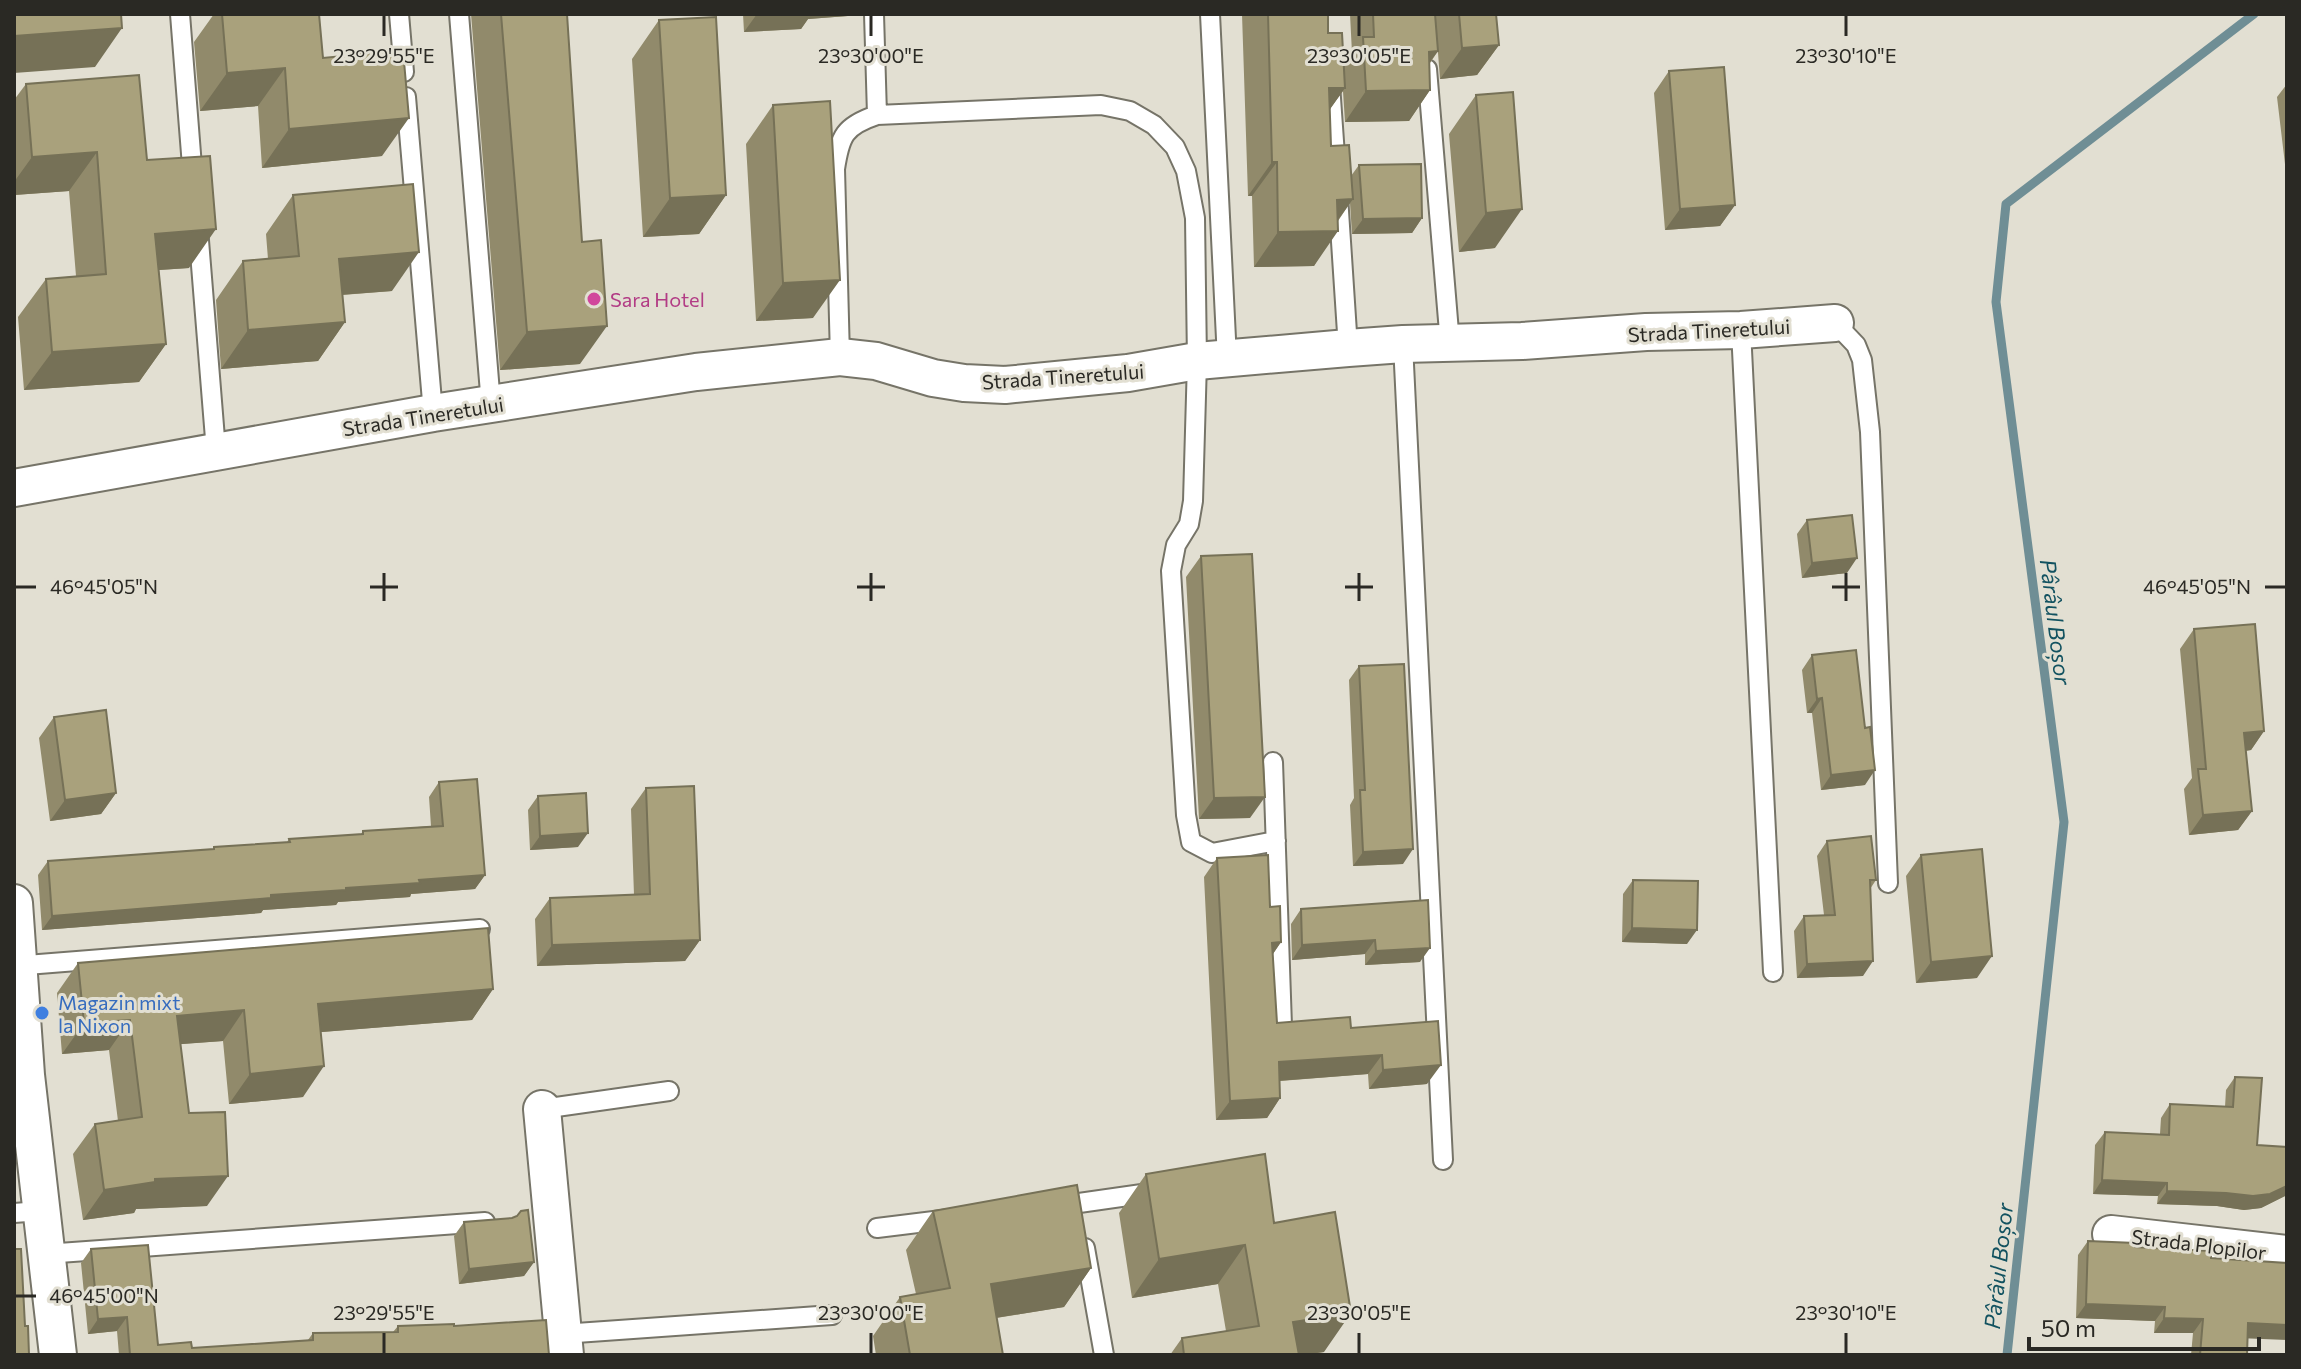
<svg xmlns="http://www.w3.org/2000/svg" width="2301" height="1369" viewBox="0 0 2301 1369" font-family="Commissioner,sans-serif">
  <rect width="100%" height="100%" fill="#e2dfd2"/>
  <g fill="none" stroke-linecap="round" stroke-linejoin="round">
    <path stroke="#6f8e95" stroke-width="9" d="M2007,1355L2064,822L1996,302L2006,204L2254,14"/>
    <defs>
      <path id="lane" d="M180,14L193,179
        M399,14L404,72
        M459,14L491,405
        M874,14L877,115
        M1210,14L1227,359
        M1427,69L1450,344
        M1330,84L1336,170
        M406,97L433,413
        M1338,196L1348,348
        M198,228L216,451
        M1835,323L1856,345L1862,360L1870,432L1888,883
        M1741,330L1773,972
        M1403,344L1443,1160
        M840,357L835,169C840,136 844,126 877,115L1101,105L1130,111L1154,125L1175,147L1186,171L1195,218L1197,361L1193,501L1189,524L1176,545L1171,571L1186,815L1191,842L1212,853L1276,841
        M1273,762L1282,1026
        M14,966L480,929
        M542,1109L669,1091
        M1058,1206L1156,1192
        M14,1213L40,1211
        M877,1228L950,1219
        M1085,1248L1104,1355
        M45,1254L485,1222
        M562,1334L832,1315"/>
      <path id="street" d="M14,488L433,413L696,372L840,357L876,361L933,378L964,383L1005,385L1128,373L1197,361L1348,348L1403,344L1522,341L1646,332L1741,330L1835,323
        M14,903L26,1075L58,1355
        M542,1109L565,1355
        M2111,1234L2287,1254"/>
    </defs>
    <use href="#lane" stroke="#767468" stroke-width="22"/>
    <use href="#street" stroke="#767468" stroke-width="40"/>
    <use href="#lane" stroke="#fff" stroke-width="18"/>
    <use href="#street" stroke="#fff" stroke-width="36"/>
  </g>
  <path fill="#918a6b" d="M214,14H319L323,58L382,156L262,168L258,106L200,111L194,42Z
    M471,14H567L580,364L500,370Z
    M743,14H862L861,15L808,19L801,29L744,32Z
    M1242,14H1328V33L1344,64L1352,53L1350,14H1435L1438,51L1430,63V90L1409,121L1345,122L1343,91L1329,110L1331,146L1351,176L1359,165L1422,218L1412,233L1352,234L1350,203L1338,221L1314,266L1254,267L1252,196H1248Z
    M1435,14H1496L1499,45L1477,75L1440,79Z
    M659,20L726,195L699,234L643,237L632,59Z
    M1669,71L1735,205L1720,226L1665,230L1654,93Z
    M26,84L147,160L189,268L159,270L166,344L139,382L24,390L18,317L46,279L76,276L69,191L14,195V100Z
    M2287,84V181L2277,97Z
    M1476,95L1495,248L1459,252L1449,134Z
    M773,105L813,318L756,321L746,144Z
    M293,195L392,291L342,295L345,322L318,361L221,369L216,300L243,261L268,259L266,234Z
    M1807,520L1847,573L1802,578L1797,534Z
    M1201,556L1250,818L1199,819L1186,577Z
    M2194,629L2264,731L2251,750L2246,751L2252,811L2238,830L2189,835L2184,789L2192,778L2180,649Z
    M1812,655L1865,785L1821,790L1812,713H1807L1802,670Z
    M1359,666L1403,864L1353,866L1350,805L1354,798L1349,680Z
    M54,717L116,793L101,814L50,821L39,738Z
    M439,782L485,875L475,889L411,894L410,897L338,902L336,905L263,910L261,913L42,930L38,875L48,861L213,849L214,847L287,842L289,839L361,834L363,831L431,826L429,797Z
    M646,788L700,940L685,961L537,966L535,919L550,898L634,895L631,809Z
    M538,796L578,847L530,850L528,810Z
    M1827,841L1876,880L1870,889L1863,976L1797,978L1794,931L1804,916L1824,915L1817,856Z
    M1921,855L1977,978L1916,983L1906,876Z
    M1217,858L1270,907L1281,942L1273,954L1277,1023L1351,1028L1427,1084L1369,1089L1368,1074L1280,1081V1098L1267,1118L1216,1120L1204,877Z
    M1633,880L1687,944L1622,942L1623,894Z
    M1428,900L1420,962L1365,965V954L1292,960L1291,924L1301,909Z
    M78,963L493,989L472,1020L321,1032L303,1097L229,1104L223,1041L180,1044L189,1113L207,1206L136,1209L134,1213L83,1220L73,1154L95,1124L118,1121L109,1050L62,1054L57,993Z
    M2235,1077L2257,1145L2287,1147V1195L2261,1208L2244,1210L2217,1206L2157,1204L2158,1196L2093,1194L2095,1145L2105,1132L2160,1134L2161,1118L2170,1104L2225,1107L2226,1090Z
    M1146,1174L1274,1223L1324,1352L1303,1355H1170L1182,1338L1226,1331L1218,1284L1132,1298L1119,1213Z
    M933,1211L1091,1268L1064,1307L996,1318L1003,1355H876L873,1336L900,1297L916,1294L906,1250Z
    M464,1222L534,1262L524,1276L459,1284L454,1236Z
    M2088,1241L2211,1258L2248,1338L2247,1355H2191L2193,1333H2154L2155,1321L2076,1318L2078,1255Z
    M91,1249L158,1345L192,1348L308,1340L313,1333L393,1332L398,1326H454L549,1355H119L117,1331L88,1334L81,1263Z"/>
  <path fill="#767157" d="M757,14H862L861,15L808,19L801,29L744,32Z
    M1025,14H1085L1084,15L1024,16Z
    M122,28L95,67L14,73V36Z
    M1499,45L1477,75L1440,79L1462,48Z
    M1438,51L1416,81L1429,52Z
    M285,68L258,106L200,111L227,73Z
    M1329,88H1345L1321,122Z
    M1430,90L1409,121L1345,122L1366,91Z
    M409,118L382,156L262,168L289,129Z
    M97,152L69,191L14,195V182L32,157Z
    M1272,162H1277L1252,196H1248Z
    M726,195L699,234L643,237L670,198Z
    M1353,199L1330,231H1338L1314,266L1254,267L1278,232L1337,200Z
    M1735,205L1720,226L1665,230L1680,209Z
    M1522,209L1495,248L1459,252L1486,213Z
    M1422,218L1412,233L1352,234L1363,219Z
    M216,229L189,268L128,272L155,234Z
    M419,252L392,291L312,297L339,259Z
    M840,280L813,318L756,321L783,283Z
    M345,322L318,361L221,369L248,330Z
    M607,326L580,364L500,370L527,332Z
    M166,344L139,382L24,390L52,352Z
    M1857,558L1847,573L1802,578L1812,563Z
    M1822,698L1812,713H1807L1817,699Z
    M2264,731L2251,750L2231,752L2244,733Z
    M1875,770L1865,785L1821,790L1831,775Z
    M116,793L101,814L50,821L65,800Z
    M1265,797L1250,818L1199,819L1214,798Z
    M2252,811L2238,830L2189,835L2203,815Z
    M588,833L578,847L530,850L540,836Z
    M1413,849L1403,864L1353,866L1363,852Z
    M485,875L475,889L411,894L410,897L338,902L336,905L263,910L261,913L42,930L52,916L186,904L419,880Z
    M1632,928L1697,930L1687,944L1622,942Z
    M700,940L685,961L537,966L552,945Z
    M1375,940L1365,954L1292,960L1302,945Z
    M1281,942L1268,961L1272,943Z
    M1430,948L1420,962L1365,965L1376,951Z
    M1992,956L1977,978L1916,983L1931,962Z
    M1873,961L1863,976L1797,978L1807,964Z
    M493,989L472,1020L297,1034L318,1004Z
    M244,1010L223,1041L156,1046L177,1016Z
    M130,1020L109,1050L62,1054L84,1023Z
    M1382,1055L1368,1074L1265,1082L1279,1062Z
    M1441,1065L1427,1084L1369,1089L1383,1070Z
    M324,1066L303,1097L229,1104L250,1074Z
    M1280,1098L1267,1118L1216,1120L1230,1101Z
    M228,1176L207,1206L136,1209L134,1213L83,1220L104,1190L155,1179Z
    M2102,1180L2167,1183L2158,1196L2093,1194Z
    M2287,1186V1195L2261,1208L2244,1210L2217,1206L2157,1204L2167,1191Z
    M1245,1245L1218,1284L1132,1298L1159,1259Z
    M534,1262L524,1276L459,1284L469,1269Z
    M1091,1268L1064,1307L964,1323L991,1284Z
    M2086,1304L2165,1307L2155,1321L2076,1318Z
    M1351,1313L1324,1352L1303,1355H1270L1293,1322Z
    M127,1317L117,1331L88,1334L98,1319Z
    M2164,1318L2203,1319L2193,1333H2154Z
    M2248,1323L2287,1325V1340L2238,1338Z"/>
  <path fill="#a9a17c" stroke="#767157" stroke-width="2" d="M14,14H121L122,28L14,36Z
    M222,14H319L323,58L403,50L409,118L289,129L285,68L227,73Z
    M501,14H567L582,242L601,240L607,326L527,332Z
    M1268,14H1328V33H1342L1345,88H1329L1331,146L1349,145L1353,199L1337,200L1338,231L1278,232L1277,162H1272Z
    M1373,14H1435L1438,51L1429,52L1430,90L1366,91L1363,37H1374Z
    M1459,14H1496L1499,45L1462,48Z
    M716,17L726,195L670,198L659,20Z
    M1724,67L1735,205L1680,209L1669,71Z
    M139,75L147,160L210,156L216,229L155,234L166,344L52,352L46,279L106,274L97,152L32,157L26,84Z
    M1513,92L1522,209L1486,213L1476,95Z
    M830,101L840,280L783,283L773,105Z
    M1421,164L1422,218L1363,219L1359,165Z
    M413,184L419,252L339,259L345,322L248,330L243,261L299,256L293,195Z
    M1852,515L1857,558L1812,563L1807,520Z
    M1252,554L1265,797L1214,798L1201,556Z
    M2255,624L2264,731L2244,733L2252,811L2203,815L2198,769H2206L2194,629Z
    M1856,650L1865,728L1870,727L1875,770L1831,775L1822,698L1817,699L1812,655Z
    M1404,664L1413,849L1363,852L1360,790H1365L1359,666Z
    M106,710L116,793L65,800L54,717Z
    M477,779L485,875L419,880L420,883L346,888V890L271,895V898L52,916L48,861L214,849V847L290,842L289,839L363,834V831L443,826L439,782Z
    M694,786L700,940L552,945L550,898L650,894L646,788Z
    M586,793L588,833L540,836L538,796Z
    M1871,836L1876,880H1870L1873,961L1807,964L1804,916L1835,915L1827,841Z
    M1982,849L1992,956L1931,962L1921,855Z
    M1268,855L1270,907L1280,906L1281,942L1272,943L1277,1023L1350,1017L1351,1028L1438,1021L1441,1065L1383,1070L1382,1055L1279,1062L1280,1098L1230,1101L1217,858Z
    M1633,880L1698,881L1697,930L1632,928Z
    M1428,900L1430,948L1376,951L1375,940L1302,945L1301,909Z
    M488,928L493,989L318,1004L324,1066L250,1074L244,1010L177,1016L189,1113L225,1112L228,1176L155,1179V1182L104,1190L95,1124L142,1117L130,1020L84,1023L78,963Z
    M2235,1077L2262,1078L2257,1145L2287,1147V1186L2270,1194L2253,1196L2226,1193L2167,1191V1183L2102,1180L2105,1132L2169,1135L2170,1104L2233,1107Z
    M1265,1154L1274,1223L1335,1212L1351,1313L1293,1322L1299,1355H1184L1182,1338L1259,1326L1245,1245L1159,1259L1146,1174Z
    M1077,1185L1091,1268L991,1284L1003,1355H910L900,1297L950,1288L933,1211Z
    M528,1210L534,1262L469,1269L464,1222L512,1218L517,1216L521,1211Z
    M2088,1241L2135,1243V1247L2211,1251V1258L2287,1263V1325L2248,1323L2247,1355H2200L2203,1319L2164,1318L2165,1307L2086,1304Z
    M148,1245L158,1345L191,1342L192,1348L313,1340V1333L398,1332V1326L454,1324V1326L546,1320L549,1355H130L127,1317L98,1319L91,1249Z
    M14,1249H21L25,1326H28L29,1355H14Z"/>
  <path fill="none" stroke="#2a2924" stroke-width="3" d="M384,16V36M871,16V36M1359,16V36M1846,16V36M384,573V601M871,573V601M1359,573V601M1846,573V601M16,587H36M370,587H398M857,587H885M1345,587H1373M1832,587H1860M2265,587H2285M16,1296H36M384,1333V1353M871,1333V1353M1359,1333V1353M1846,1333V1353"/>
  <circle fill="#d1479c" stroke="#e2dfd2" stroke-width="3" cx="594" cy="299" r="8"/>
  <circle fill="#3f7fe0" stroke="#e2dfd2" stroke-width="3" cx="42" cy="1013" r="8"/>
  <g text-anchor="middle" dominant-baseline="central" stroke-width="6" stroke-linejoin="round" paint-order="stroke">
    <g font-size="20" fill="#b23c85" stroke="#e2dfd2" text-anchor="start">
      <text x="610" y="299">Sara Hotel</text>
    </g>
    <g font-size="20" fill="#2a2924" stroke="#e2dfd2">
      <text transform="translate(1709 330) rotate(-3)">Strada Tineretului</text>
      <text transform="translate(1063 376) rotate(-4)">Strada Tineretului</text>
      <text transform="translate(423 416) rotate(-9)">Strada Tineretului</text>
      <text transform="translate(2199 1244) rotate(7)">Strada Plopilor</text>
    </g>
    <g font-size="20" fill="#366cbe" stroke="#e2dfd2" text-anchor="start">
      <text x="58" y="1002">Magazin mixt<tspan x="58" dy="23">la Nixon</tspan></text>
    </g>
    <g font-size="22" font-style="italic" fill="#125260" stroke="#e2dfd2">
      <text transform="translate(2056 622) rotate(83)">Pârâul Boșor</text>
      <text transform="translate(1998 1266) rotate(-84)">Pârâul Boșor</text>
    </g>
  </g>
  <g font-size="20" text-anchor="middle" fill="#2a2924" stroke="#e2dfd2" stroke-width="6" stroke-linejoin="round" paint-order="stroke">
    <text x="384" y="63">23°29'55"E</text>
    <text x="871" y="63">23°30'00"E</text>
    <text x="1359" y="63">23°30'05"E</text>
    <text x="1846" y="63">23°30'10"E</text>
    <text x="104" y="594">46°45'05"N</text>
    <text x="2197" y="594">46°45'05"N</text>
    <text x="104" y="1303">46°45'00"N</text>
    <text x="384" y="1320">23°29'55"E</text>
    <text x="871" y="1320">23°30'00"E</text>
    <text x="1359" y="1320">23°30'05"E</text>
    <text x="1846" y="1320">23°30'10"E</text>
  </g>
  <rect width="2301" height="1369" fill="none" stroke="#2a2924" stroke-width="32"/>
  <path d="M2029 1337v12h230v-12" fill="none" stroke="#2a2924" stroke-width="4"/>
  <text x="2041" y="1337" font-size="24" fill="#2a2924" stroke="#e2dfd2" stroke-width="6" paint-order="stroke">50 m</text>
</svg>
